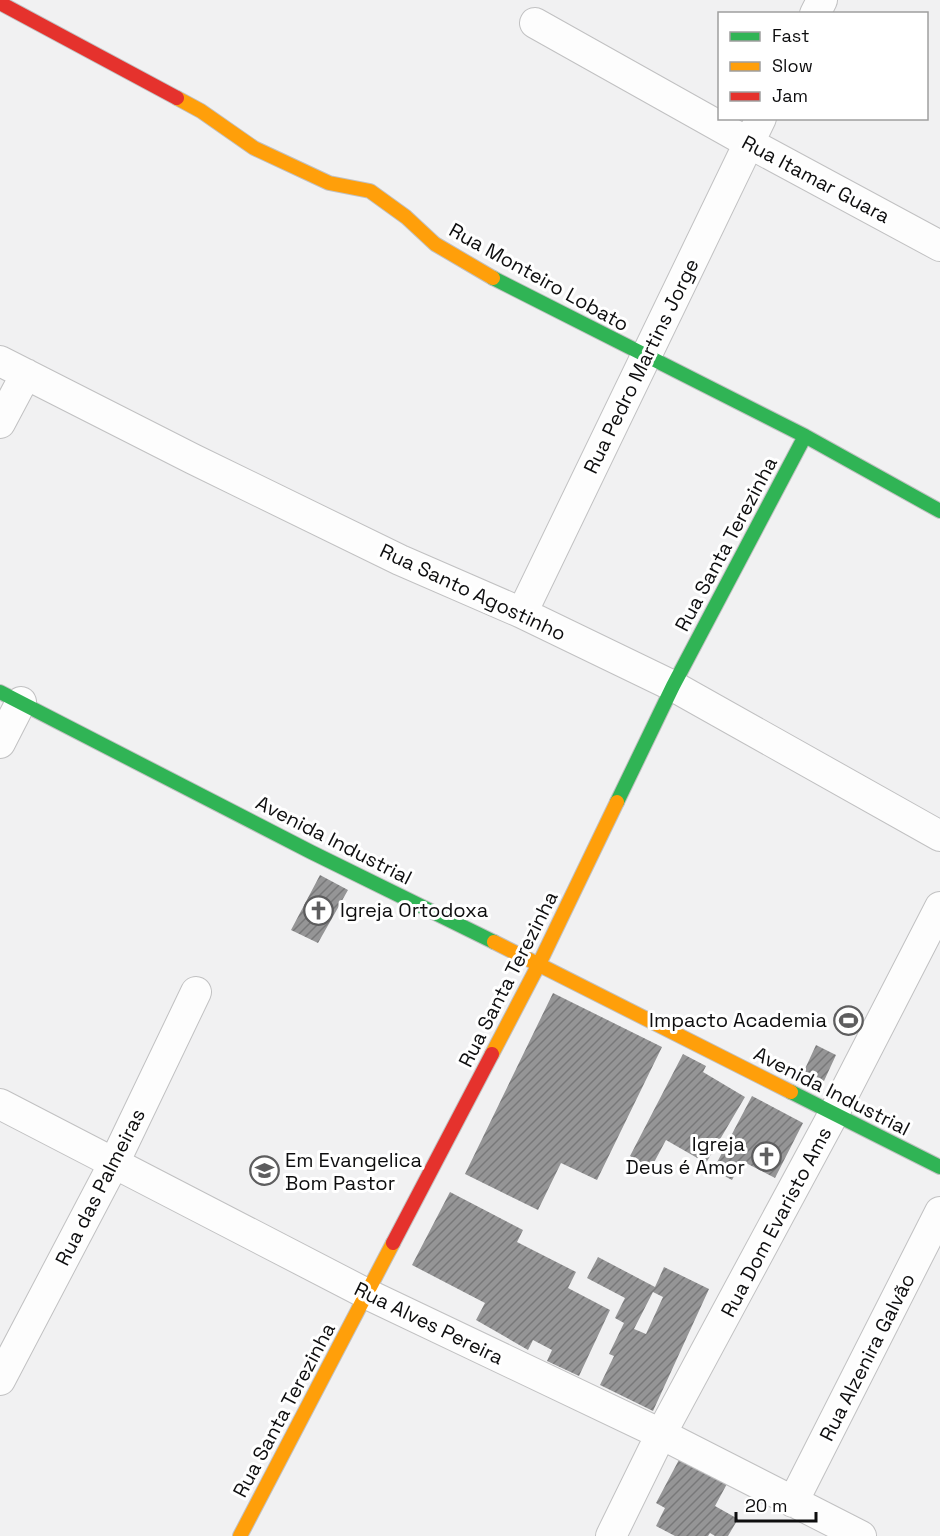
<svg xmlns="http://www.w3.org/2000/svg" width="940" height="1536" viewBox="0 0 940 1536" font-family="'Space Grotesk',sans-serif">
  <defs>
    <pattern id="building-hatch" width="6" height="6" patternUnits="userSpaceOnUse" patternTransform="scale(1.5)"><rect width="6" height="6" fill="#959596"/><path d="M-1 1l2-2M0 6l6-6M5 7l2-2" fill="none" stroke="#787879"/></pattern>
  </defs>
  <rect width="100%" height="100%" fill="#f1f1f2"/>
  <path fill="url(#building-hatch)" fill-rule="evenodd" d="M320,875L348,890L318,943L291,930Z
    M553,993L662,1047L597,1180L561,1163L538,1210L465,1174Z
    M816,1045L836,1055L824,1081L804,1071Z
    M683,1054L706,1066L703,1072L745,1097L706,1163L666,1140L651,1168L630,1156Z
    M752,1096L803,1123L775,1178L742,1161L732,1180L713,1170Z
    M450,1192L523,1230L517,1242L576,1272L568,1288L610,1310L579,1376L547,1361L552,1350L533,1340L528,1350L476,1320L485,1303L412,1265Z
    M598,1257L655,1287L664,1267L709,1289L653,1411L600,1385L614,1356L609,1354L624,1323L615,1318L625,1298L587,1278ZM653,1292L663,1297L646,1334L634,1329Z
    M681,1456L728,1482L715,1506L738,1519L728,1536H715L710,1533L708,1536H675L656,1526L665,1508L656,1503Z"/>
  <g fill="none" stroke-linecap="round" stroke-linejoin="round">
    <defs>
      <path id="street" d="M815,14L822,0
        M535,23L749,143L940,246
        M0,361L193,459L400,560L522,613L673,686L940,836
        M0,423L26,374
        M522,613L761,118
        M0,743L21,702
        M0,1104L367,1294L661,1434L861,1536
        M0,1380L114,1163L196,992
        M793,1502L940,1212
        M611,1536L661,1434L834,1113L940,907"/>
      <path id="fast" d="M493,278L805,436L940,511
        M0,692L311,852L494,942
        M617,802L673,686L805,436
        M791,1092L940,1167"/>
      <path id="slow" d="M177,98L201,111L254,148L329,183L370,191L406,217L435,244L493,278
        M494,942L791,1092
        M492,1054L539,964L617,802
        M240,1536L393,1243"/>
      <path id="jam" d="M0,3L177,98
        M393,1243L492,1054"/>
    </defs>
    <use href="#street" stroke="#c1c1c2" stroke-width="32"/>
    <use href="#fast" stroke="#c1c1c2" stroke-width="16"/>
    <use href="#slow" stroke="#c1c1c2" stroke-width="16"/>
    <use href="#jam" stroke="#c1c1c2" stroke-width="16"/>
    <use href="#street" stroke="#fdfdfd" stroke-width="30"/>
    <use href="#fast" stroke="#30b455" stroke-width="14"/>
    <use href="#slow" stroke="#ff9f0a" stroke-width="14"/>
    <use href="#jam" stroke="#e5322d" stroke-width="14"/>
  </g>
  <defs>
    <symbol id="church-ring" viewBox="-11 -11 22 22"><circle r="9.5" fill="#fff" stroke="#5d5d5e" stroke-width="1.5"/><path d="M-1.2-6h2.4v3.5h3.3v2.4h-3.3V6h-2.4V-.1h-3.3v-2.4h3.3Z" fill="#5d5d5e"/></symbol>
    <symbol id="stadium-ring" viewBox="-11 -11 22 22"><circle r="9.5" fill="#fff" stroke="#5d5d5e" stroke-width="1.5"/><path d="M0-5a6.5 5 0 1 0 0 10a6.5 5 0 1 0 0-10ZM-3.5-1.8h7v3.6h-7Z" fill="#5d5d5e"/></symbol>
    <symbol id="school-ring" viewBox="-11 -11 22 22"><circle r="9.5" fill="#fff" stroke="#5d5d5e" stroke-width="1.5"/><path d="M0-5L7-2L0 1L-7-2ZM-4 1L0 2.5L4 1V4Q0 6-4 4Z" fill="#5d5d5e"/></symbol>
  </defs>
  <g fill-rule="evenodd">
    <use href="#church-ring" x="302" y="894" width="33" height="33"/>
    <use href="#stadium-ring" x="832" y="1004" width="33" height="33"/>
    <use href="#church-ring" x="750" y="1140" width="33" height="33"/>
    <use href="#school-ring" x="248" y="1154" width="33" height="33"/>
  </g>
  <g text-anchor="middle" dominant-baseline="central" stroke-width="6" stroke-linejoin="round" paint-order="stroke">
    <g font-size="20" fill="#0e0e0f" stroke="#fff">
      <text transform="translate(816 179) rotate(28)">Rua Itamar Guara</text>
      <text transform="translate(539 277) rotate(29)">Rua Monteiro Lobato</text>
      <text transform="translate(641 366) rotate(-64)">Rua Pedro Martins Jorge</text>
      <text transform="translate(726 544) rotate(-62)">Rua Santa Terezinha</text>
      <text transform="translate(473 592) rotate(25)">Rua Santo Agostinho</text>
      <text transform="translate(334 840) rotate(27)">Avenida Industrial</text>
      <text transform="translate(508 979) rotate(-63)">Rua Santa Terezinha</text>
      <text transform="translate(832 1091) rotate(27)">Avenida Industrial</text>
      <text transform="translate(100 1187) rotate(-63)">Rua das Palmeiras</text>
      <text transform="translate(776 1222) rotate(-62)">Rua Dom Evaristo Ams</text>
      <text transform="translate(429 1323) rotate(26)">Rua Alves Pereira</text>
      <text transform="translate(867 1357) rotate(-63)">Rua Alzenira Galvão</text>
      <text transform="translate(284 1410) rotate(-62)">Rua Santa Terezinha</text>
    </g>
    <g font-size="20" fill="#0e0e0f" stroke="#fff" text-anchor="start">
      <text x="340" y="910">Igreja Ortodoxa</text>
      <text x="827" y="1020" text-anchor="end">Impacto Academia</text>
      <text x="745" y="1144" text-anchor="end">Igreja<tspan x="745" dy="23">Deus é Amor</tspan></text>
      <text x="285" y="1160">Em Evangelica<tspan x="285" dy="23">Bom Pastor</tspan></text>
    </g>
  </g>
  <rect x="718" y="12" width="210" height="108" fill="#ffffff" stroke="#9f9f9f" stroke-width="1.5"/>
  <rect x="730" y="32" width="30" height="9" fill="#30b455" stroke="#9f9f9f" stroke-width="1.5"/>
  <text x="772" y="42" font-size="18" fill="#0e0e0f">Fast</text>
  <rect x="730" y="62" width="30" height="9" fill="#ff9f0a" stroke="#9f9f9f" stroke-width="1.5"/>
  <text x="772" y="72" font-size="18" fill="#0e0e0f">Slow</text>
  <rect x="730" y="92" width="30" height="9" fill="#e5322d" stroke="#9f9f9f" stroke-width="1.5"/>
  <text x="772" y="102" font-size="18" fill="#0e0e0f">Jam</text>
  <path d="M736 1512v9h80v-9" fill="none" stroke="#0e0e0f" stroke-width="3"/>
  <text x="745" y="1512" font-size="18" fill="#0e0e0f" stroke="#ffffff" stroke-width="4.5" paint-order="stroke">20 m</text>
</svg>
